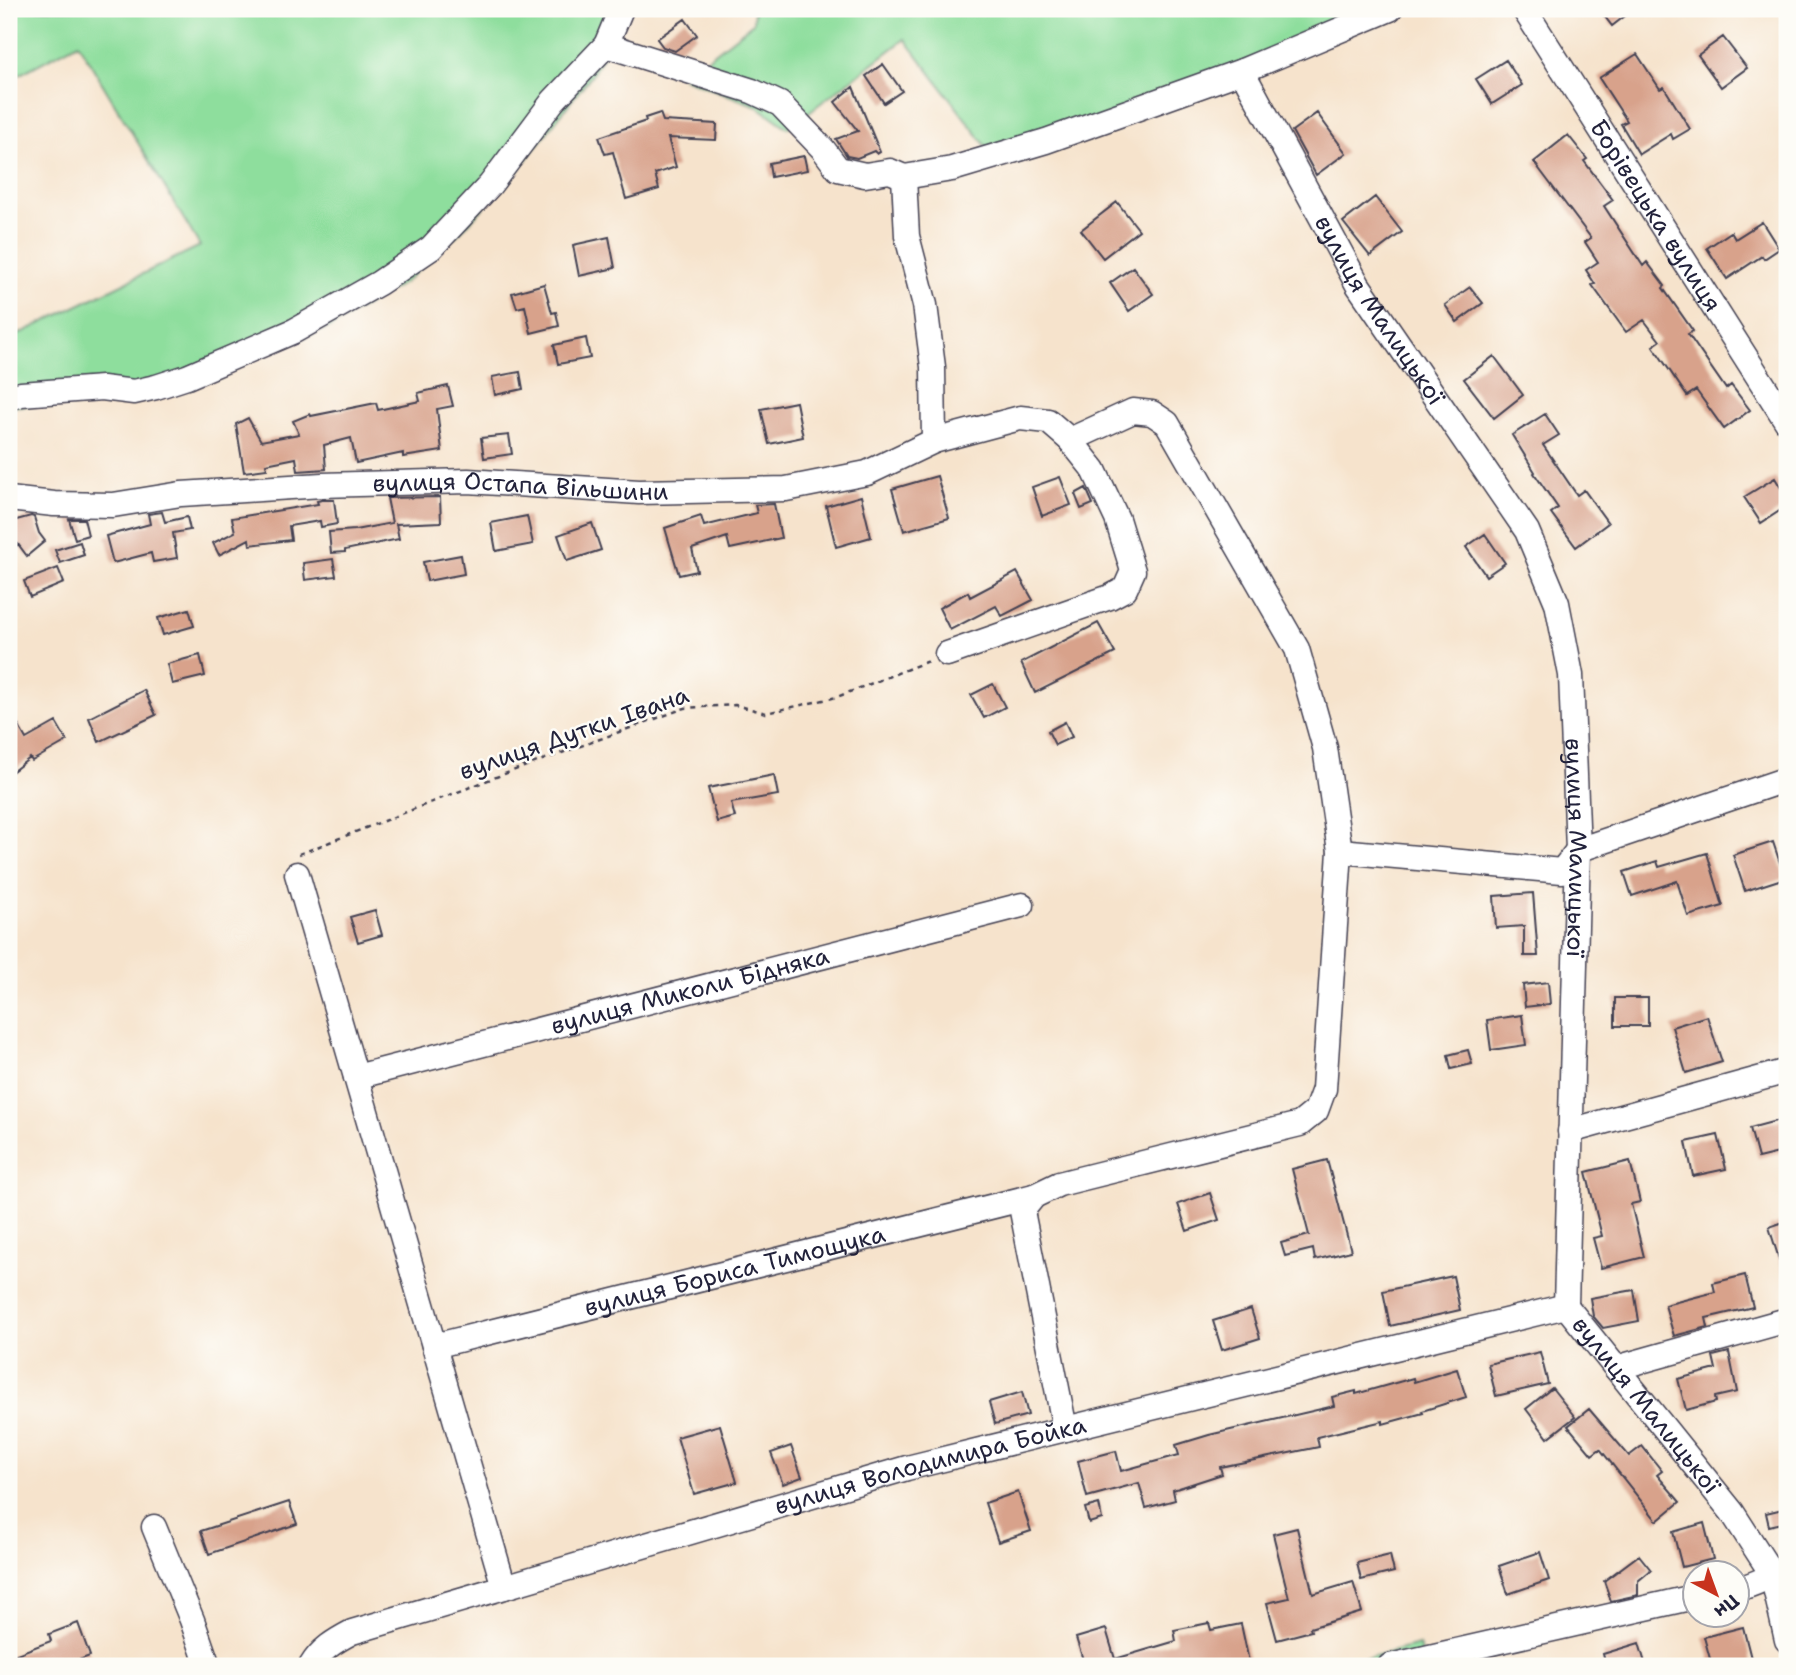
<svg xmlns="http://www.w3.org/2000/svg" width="1796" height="1675" viewBox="0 0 1796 1675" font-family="'Shantell Sans',sans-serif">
  <rect width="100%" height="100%" fill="#fdfcf7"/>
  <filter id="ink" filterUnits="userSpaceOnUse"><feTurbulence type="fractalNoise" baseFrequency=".0143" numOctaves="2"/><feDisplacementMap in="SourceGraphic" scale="14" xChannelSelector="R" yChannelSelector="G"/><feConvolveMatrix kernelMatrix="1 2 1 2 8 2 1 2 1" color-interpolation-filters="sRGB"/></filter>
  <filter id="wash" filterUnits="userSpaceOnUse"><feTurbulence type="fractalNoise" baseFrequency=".00686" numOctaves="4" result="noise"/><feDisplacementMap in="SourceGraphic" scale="28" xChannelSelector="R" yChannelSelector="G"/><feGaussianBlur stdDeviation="1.57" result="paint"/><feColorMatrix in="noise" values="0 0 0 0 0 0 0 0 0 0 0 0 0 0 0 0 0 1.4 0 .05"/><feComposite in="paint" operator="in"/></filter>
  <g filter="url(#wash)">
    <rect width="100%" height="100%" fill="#f6e3cc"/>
    <path fill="#8ede9d" stroke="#58806c" stroke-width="2" d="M9,9H629L593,73L511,179L458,234L405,282L331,327L267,351L162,394L9,407V339L200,246L78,43L9,80Z
      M754,9H1409L995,158L905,39L788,128L757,106L683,78L753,23Z
      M1419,1645L1424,1666H1334Z"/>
    <g id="blocks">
      <path fill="#d8a28b" d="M1599,9H1634L1612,26Z
        M685,19L697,35L675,51L663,47L657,39Z
        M1723,37L1747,68L1721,87L1698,55Z
        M1637,54L1660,89L1664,87L1690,129L1673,139L1671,134L1639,154L1621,124L1627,121L1599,78Z
        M1506,60L1522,85L1492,104L1476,79Z
        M883,64L902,91L884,103L866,76Z
        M853,87L880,152L877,154L874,151L857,158L847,156L836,139L858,131L835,102Z
        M660,113L663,121L717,124L716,140L668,138L676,167L655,174L659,189L626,199L613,152L605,154L599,137L646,121L645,118Z
        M1317,113L1346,153L1316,175L1292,131Z
        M1568,135L1587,159L1584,161L1613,200L1604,206L1643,266L1647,262L1665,286L1663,288L1693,331L1688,334L1726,389L1731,385L1750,410L1724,429L1696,390L1687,396L1653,346L1660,341L1644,320L1626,332L1592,285L1595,284L1586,270L1598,262L1585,242L1591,238L1534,162Z
        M804,156L807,170L771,177L769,163Z
        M1375,197L1402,232L1370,256L1343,222Z
        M1117,202L1139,230L1103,258L1081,230Z
        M1762,222L1779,249L1764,259L1762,256L1727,279L1707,248L1731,232L1735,239Z
        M609,237L615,268L579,276L573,245Z
        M1133,267L1153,294L1129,311L1110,283Z
        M544,284L552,313L556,312L559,326L531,333L525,306L517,308L512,293Z
        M1470,287L1483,303L1457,322L1445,305Z
        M586,338L590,358L558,364L554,345Z
        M1494,356L1523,395L1494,418L1464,379Z
        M520,372L523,389L495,395L492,377Z
        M448,386L453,406L437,409L442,451L403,457V453L356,463L351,438L324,445L326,469L298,471L296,458L266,464L267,469L244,472L236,424L248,418L261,441L299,434L293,421L310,414L311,416L376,403L378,410L420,401L418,393Z
        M796,402L803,437L769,444L761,409Z
        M1545,414L1559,435L1543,445L1577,495L1584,490L1608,523L1576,547L1551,513L1558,508L1534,473L1535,472L1512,435Z
        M509,435L512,454L484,458L481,438Z
        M937,476L949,518L904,531L892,489Z
        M1060,477L1071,505L1042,516L1032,487Z
        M1775,478L1787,498V506L1761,523L1744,497Z
        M1086,488L1093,504L1081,509L1075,494Z
        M861,496L871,537L836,547L826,506Z
        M440,497L441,522L396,524L399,539L345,550V552L331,553L329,532L355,530L392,523L387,498Z
        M322,500H334L337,524L321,527L320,521L289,526L291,540L250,545L249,539L219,555L213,543L235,532L232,518L318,504L317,501Z
        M774,504L781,538L730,549L727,537L692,549L697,571L679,575L665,528L701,516L704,526L757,513L755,505Z
        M162,512L165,522L187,517L190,530L173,533L177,558L153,562L151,553L113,563L106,536L150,524L148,514Z
        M31,516L34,517L39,533L45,541L27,556L18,544L9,553V522Z
        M527,516L533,544L496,551L491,523Z
        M69,519H84L88,535L75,539Z
        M592,523L601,550L567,561L558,535Z
        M1485,534L1505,563L1486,576L1466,547Z
        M80,542L84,555L60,563L55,550Z
        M461,555L464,574L427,581L423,562Z
        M333,559L336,576L305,580L303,563Z
        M58,568L64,583L30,597L24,581Z
        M1017,572L1033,600L1002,616L996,606L950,630L939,608L968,592L970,597Z
        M189,609L194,626L163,635L158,618Z
        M1098,623L1115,653L1035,693L1021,663Z
        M200,655L205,676L172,684L167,664Z
        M993,684L1005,707L984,718L971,695Z
        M144,690L156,715L99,742L89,718Z
        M9,709L26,739L56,722L67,741L32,761L30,758L9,774V757L15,752L9,742Z
        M1065,722L1072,737L1055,745L1048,731Z
        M774,775L778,795L731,803L735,817L717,822L708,788Z
        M1773,842L1785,878L1745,891L1733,855Z
        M1707,853L1723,906L1688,916L1677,881L1632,896L1624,872L1657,861L1659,867Z
        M1533,893L1538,956H1524V926L1496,928L1494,896Z
        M375,910L382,935L358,942L350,917Z
        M1548,982L1550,1004L1525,1007L1523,985Z
        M1615,998H1648V1026H1615Z
        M1522,1015L1526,1045L1491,1050L1487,1020Z
        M1707,1016L1722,1062L1686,1073L1672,1027Z
        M1468,1050L1472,1064L1451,1069L1448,1055Z
        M1787,1118V1151L1758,1158L1750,1128Z
        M1718,1135L1726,1169L1693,1176L1686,1142Z
        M1327,1160L1351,1251L1315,1260L1313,1249L1285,1256L1281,1243L1309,1235L1292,1169Z
        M1630,1161L1640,1202L1631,1204L1644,1257L1601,1268L1593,1238L1602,1236L1586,1172Z
        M1210,1193L1219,1220L1187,1231L1178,1204Z
        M1787,1221V1275H1784L1769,1227Z
        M1745,1275L1753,1307L1706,1318L1708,1327L1674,1336L1665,1305L1715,1292L1713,1283Z
        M1453,1276L1460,1310L1390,1326L1383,1291Z
        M1634,1290L1639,1321L1603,1328L1593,1316L1590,1298Z
        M1251,1309L1260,1338L1222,1350L1213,1321Z
        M1540,1352L1548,1384L1496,1396L1488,1364Z
        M1729,1352L1737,1392L1715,1397L1716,1402L1686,1410L1678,1379L1716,1369L1713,1356Z
        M1457,1369L1466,1397L1422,1411L1423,1413L1383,1424V1421L1317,1437L1319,1447L1220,1467L1222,1474L1173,1490L1175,1500L1146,1508L1139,1483L1087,1497L1078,1461L1116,1451L1121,1471L1179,1455L1176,1445L1209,1435L1334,1406L1332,1397L1356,1391V1394L1413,1378L1414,1382Z
        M1552,1388L1575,1417L1548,1438L1526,1409Z
        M1022,1392L1028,1415L995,1424L989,1402Z
        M1589,1409L1629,1456L1642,1446L1662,1471L1657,1475L1680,1502L1657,1521L1600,1449L1592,1455L1568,1426Z
        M720,1425L737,1482L694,1494L677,1437Z
        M791,1446L802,1477L783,1484L771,1453Z
        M1018,1492L1031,1531L998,1542L985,1503Z
        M289,1502L297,1524L209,1554L201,1531Z
        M1099,1504L1102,1519L1089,1523L1085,1508Z
        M1787,1508V1522L1769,1526L1766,1513Z
        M1704,1523L1713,1559L1682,1567L1673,1532Z
        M1297,1528L1313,1594L1353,1582L1362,1612L1310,1628L1311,1631L1277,1640L1267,1603L1289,1598L1273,1534Z
        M1540,1552L1549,1580L1508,1594L1499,1566Z
        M1390,1555L1394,1572L1361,1580L1357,1563Z
        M1639,1555L1651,1570L1638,1581V1595L1611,1601L1604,1581Z
        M78,1623L90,1656L63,1666H9V1657L51,1641L49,1634Z
        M1209,1623L1211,1630L1241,1624L1250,1666H1232L1231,1662L1210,1666H1085L1076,1638L1106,1629L1115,1659L1176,1641L1174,1630Z
        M1743,1627L1753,1666H1712L1704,1637Z
        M1639,1643L1646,1666H1606L1603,1654Z"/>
    </g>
  </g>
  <g filter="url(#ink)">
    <use href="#blocks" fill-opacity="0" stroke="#423f51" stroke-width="2"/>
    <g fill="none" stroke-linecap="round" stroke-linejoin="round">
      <defs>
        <g id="minor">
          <path id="s1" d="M1524,9L1787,422"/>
          <path d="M606,45L752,91L780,104L823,149L838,169L865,175L890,171L904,177"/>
          <path id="s2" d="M1242,71L1358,285L1527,531L1557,603L1571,675L1578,850L1566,1306L1732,1512L1772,1574L1787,1640"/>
          <path d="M904,177L952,169L1046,141L1242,71L1390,9"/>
          <path d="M904,177L907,236L925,305L933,367L934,441"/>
          <path d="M9,398L21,394L102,388L134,392L156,387L187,377L294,331L379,283L431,248L490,185L553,101L606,45L621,9"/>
          <path id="s3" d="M9,499L54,504L113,505L181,494L322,485L468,481L639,492L786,489L867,473L934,441L1020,418L1048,421L1070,440L1094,470L1117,519L1133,571L1125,589L1110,597L947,654"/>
          <path d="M1340,851L1562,871L1578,850L1787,779"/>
          <path d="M297,874L504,1587"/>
          <path id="s4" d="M356,1077L1022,905"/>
          <path d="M1570,1131L1787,1071"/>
          <path id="s5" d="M434,1346L1034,1196"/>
          <path d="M1616,1368L1787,1320"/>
          <path d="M1065,1429L1022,1211L1034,1196L1059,1184L1300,1124L1316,1111L1324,1089L1340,851L1325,748L1297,649L1167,423L1152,413L1133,411L1070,440"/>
          <path d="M154,1527L192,1620L208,1666"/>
          <path d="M1736,1589C1754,1586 1770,1575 1787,1570"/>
          <path id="s6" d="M311,1666C321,1649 335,1641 352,1632L907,1468L1566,1306"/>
          <path d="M1390,1666L1694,1597"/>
        </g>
      </defs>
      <use href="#minor" stroke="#423f51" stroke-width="27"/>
      <path stroke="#423f51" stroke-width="2.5" stroke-dasharray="5 5" stroke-linecap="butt" d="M299,854L496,777L685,708L735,705L766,713L837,697L928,661"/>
      <use href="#minor" stroke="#fff" stroke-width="24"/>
    </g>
  </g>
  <g text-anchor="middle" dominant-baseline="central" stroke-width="5" stroke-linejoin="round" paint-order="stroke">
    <g font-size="24" fill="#22223b" stroke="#fdfcf7">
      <text stroke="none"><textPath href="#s1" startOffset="245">Борівецька вулиця</textPath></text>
      <text stroke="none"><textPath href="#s2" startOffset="276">вулиця Малицької</textPath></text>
      <text stroke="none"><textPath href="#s3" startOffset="513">вулиця Остапа Вільшини</textPath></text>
      <text transform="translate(574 733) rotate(-19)">вулиця Дутки Івана</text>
      <text stroke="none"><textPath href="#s2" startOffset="866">вулиця Малицької</textPath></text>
      <text stroke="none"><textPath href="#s4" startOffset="345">вулиця Миколи Бідняка</textPath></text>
      <text stroke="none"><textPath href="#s5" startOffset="310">вулиця Бориса Тимощука</textPath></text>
      <text stroke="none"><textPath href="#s2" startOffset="1452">вулиця Малицької</textPath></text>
      <text stroke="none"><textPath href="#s6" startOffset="656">вулиця Володимира Бойка</textPath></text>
    </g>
  </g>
  <rect width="1796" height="1675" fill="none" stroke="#fdfcf7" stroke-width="35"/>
  <g transform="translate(1716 1594) rotate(139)"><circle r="33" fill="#fdfcf7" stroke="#a5a5ac" stroke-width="2"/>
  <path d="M0-5L12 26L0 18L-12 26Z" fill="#c8321e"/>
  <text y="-10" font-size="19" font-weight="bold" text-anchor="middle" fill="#22223b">Пн</text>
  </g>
</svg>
